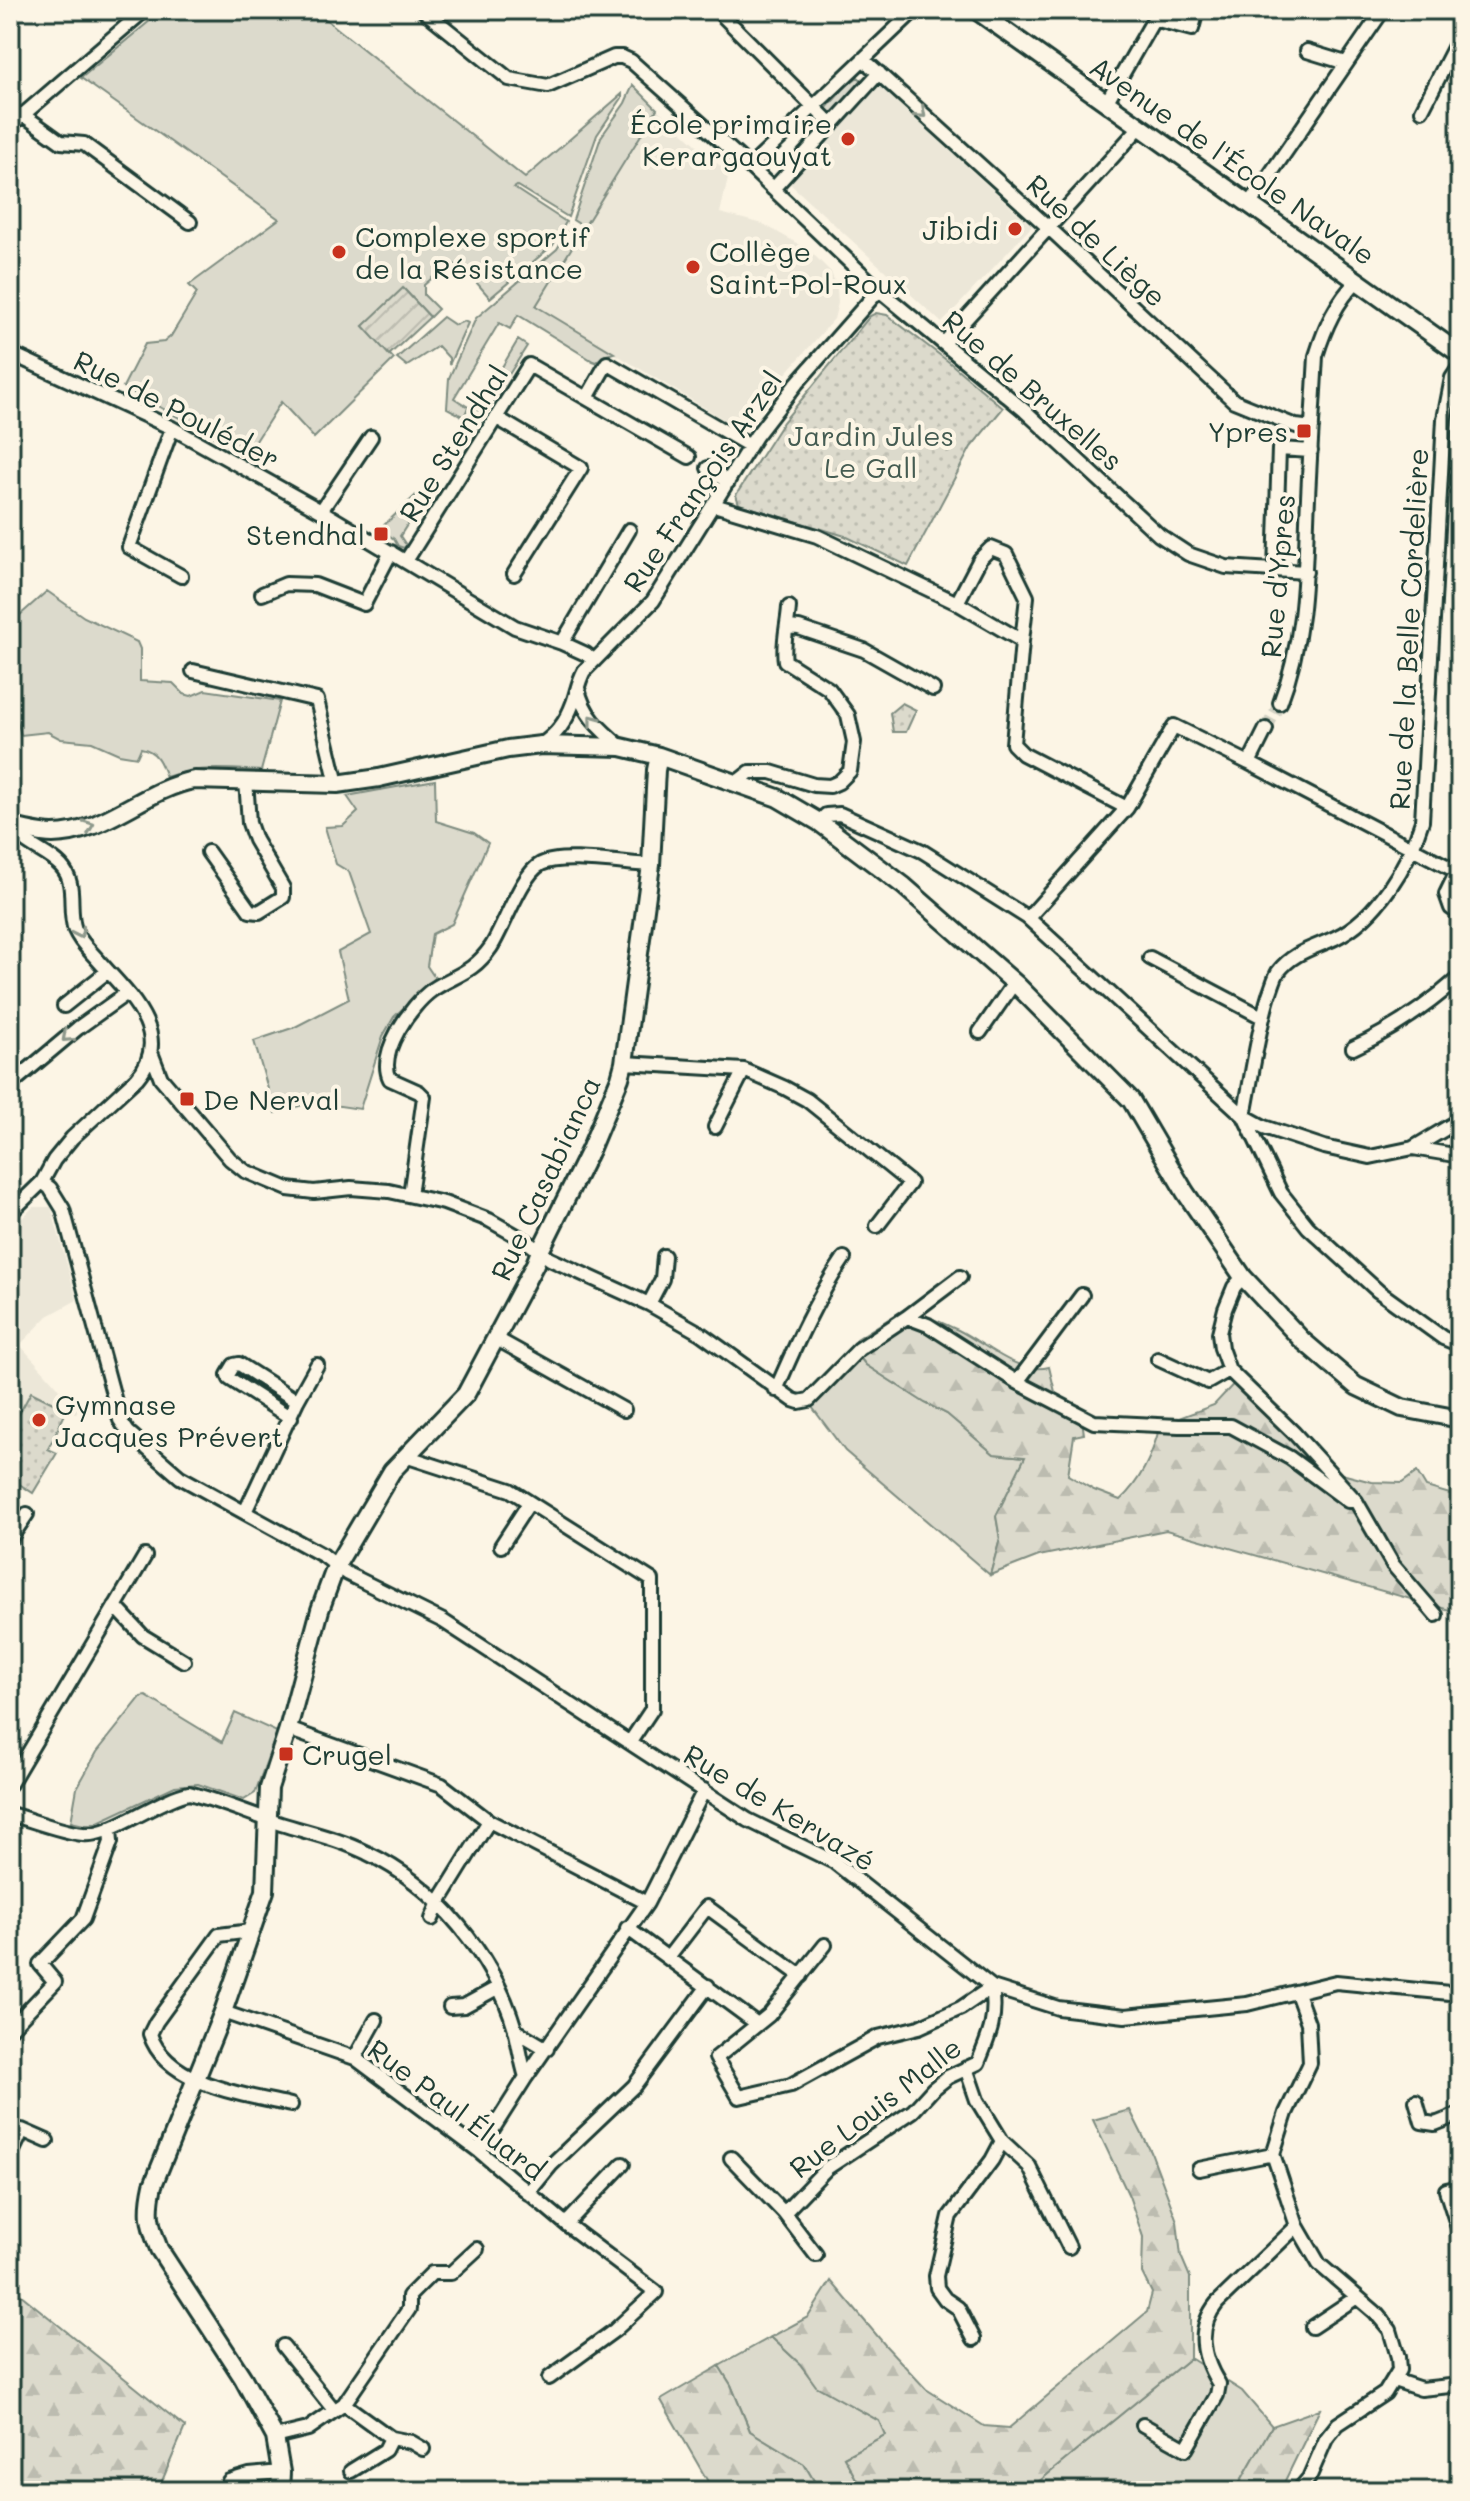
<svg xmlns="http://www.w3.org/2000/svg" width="1470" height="2501" viewBox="0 0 1470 2501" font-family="Mali,sans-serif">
  <defs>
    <pattern id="forest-firs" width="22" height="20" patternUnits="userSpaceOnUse" patternTransform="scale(2)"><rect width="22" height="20" fill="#dcdacc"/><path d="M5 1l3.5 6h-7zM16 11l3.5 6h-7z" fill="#bcbcb0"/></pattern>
    <pattern id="park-dots" width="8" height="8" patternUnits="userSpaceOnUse" patternTransform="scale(2)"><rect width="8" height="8" fill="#dcdacc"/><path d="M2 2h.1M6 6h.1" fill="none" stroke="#bcbcb0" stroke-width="1.8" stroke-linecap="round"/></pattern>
    <pattern id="garden-furrows" width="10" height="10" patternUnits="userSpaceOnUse" patternTransform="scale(2)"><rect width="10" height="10" fill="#dcdacc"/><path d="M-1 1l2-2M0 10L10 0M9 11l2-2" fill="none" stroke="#bcbcb0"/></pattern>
  </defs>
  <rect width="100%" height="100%" fill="#fcf5e5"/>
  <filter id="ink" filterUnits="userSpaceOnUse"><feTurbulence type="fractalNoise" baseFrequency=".0125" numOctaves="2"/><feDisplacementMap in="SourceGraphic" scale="16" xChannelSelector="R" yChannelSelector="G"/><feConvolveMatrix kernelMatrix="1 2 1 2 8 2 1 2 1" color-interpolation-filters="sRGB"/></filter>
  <g filter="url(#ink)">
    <path fill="#ece7d8" d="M877,84L1032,226L942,323L788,182Z
      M657,109L729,174L720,213L763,224L809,250L831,272L837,288L838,303L834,319L738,428L536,306Z
      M33,1207H51L77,1300L48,1316L20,1345L65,1395L81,1402L76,1414L31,1392L11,1429L18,1433L10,1446V1231Z"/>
    <path fill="#dcdacc" stroke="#7e8c80" stroke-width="2" d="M163,10H314L525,178L622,94V98L597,135L568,217L517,186L514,188L566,222L553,245L490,298L463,267L450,263L424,285V295L438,309L430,317L404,289L363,326L394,359L314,438L281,402L247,455L123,387L145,344L164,342L171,336L197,293L189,285L279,219L81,78Z
      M858,77L863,81L862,84L831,116L824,111L847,85Z
      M633,85L657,109L584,227L573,220L601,137L625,103Z
      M571,226L582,231L536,306L614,353L603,356L596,362L593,361L518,315L510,329L499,323L454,398L468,407L464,417L447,408L449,378L476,318L557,249Z
      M443,317L455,325L464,321L468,323L449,365V358L438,346L407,366L397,358Z
      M518,340L527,346L508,376L499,372Z
      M496,377L505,382L477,428L470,419Z
      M416,495L430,504L427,509L419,506L400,536L406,545L404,548L398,546L394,539L380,529Z
      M47,591L84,617L137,642L140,649V681L173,683L184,694L191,696L205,690L280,701L261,771C228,769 198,766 166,777C161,763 157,751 141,748L137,757L119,754L92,742L61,739L48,732L21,735L14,709L10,706V624Z
      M435,780L436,821L474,833L488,843L452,924L432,934L427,966L435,978L394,1017L383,1036L360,1109L313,1102L275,1113L254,1041L295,1027L349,999L338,952L371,934L349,872L336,864L325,827L343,826L358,812L347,796Z
      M853,1349L866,1365L925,1403L947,1414L994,1454L1026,1457L996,1516L1000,1539L990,1575L845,1451L812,1407Z
      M146,1696L222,1742L235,1713L277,1732L255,1793L244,1800L198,1784L175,1786L96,1823L84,1825L71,1822L77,1788L97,1752L141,1697Z
      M771,2337L800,2364L817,2386L879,2421L886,2435L844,2457L863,2491H820L804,2464L750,2431L731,2385L719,2366Z
      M1190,2358L1242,2391L1272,2426L1235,2491H1023L1037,2483Z"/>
    <path fill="url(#forest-firs)" stroke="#7e8c80" stroke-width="2" d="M906,1308C923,1315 941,1322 958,1330C985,1343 1017,1375 1049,1367L1056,1396L1080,1406L1084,1434L1074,1436L1068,1475L1094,1490L1120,1500C1142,1480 1153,1454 1160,1425L1214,1405L1241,1376L1334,1472L1372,1482L1402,1483L1417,1472L1426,1487L1460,1497V1613L1166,1530L1039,1556L990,1575L1000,1539L996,1516L1025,1457L994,1454L947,1414L925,1403L866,1365L853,1349L857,1339Z
      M1130,2110L1151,2152L1177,2221L1181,2256L1190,2277V2358L1037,2483L1023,2491H863L844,2457L885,2435L879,2421L816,2386L800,2364L771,2337L808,2317L831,2281L885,2345L926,2389L984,2426L1009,2428L1147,2312L1152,2293L1142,2273L1143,2237L1129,2196L1093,2120Z
      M10,2286L185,2427L159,2488L160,2491H10Z
      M719,2366L731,2385L750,2431L804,2464L820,2491H722L711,2487L661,2400Z
      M1320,2409L1280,2491H1235L1272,2426Z"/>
    <path fill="url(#park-dots)" stroke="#7e8c80" stroke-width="2" d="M876,313L887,315L949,362L1003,408L971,447L908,566L845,536L739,504L736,495L783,422L870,316Z
      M902,703L916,710L906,732H893L890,713Z
      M31,1392L67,1410L48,1449L57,1453L33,1493L10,1478V1446L17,1433L11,1429Z"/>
    <path fill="url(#garden-furrows)" stroke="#7e8c80" stroke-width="2" d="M403,288L430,317L389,355L363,326Z"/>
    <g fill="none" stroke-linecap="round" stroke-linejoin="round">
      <path stroke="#d0d0c2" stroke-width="12" stroke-dasharray="12 6" stroke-linecap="butt" d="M1266,729L1280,703"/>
      <defs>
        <path id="minor" d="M423,10L509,79L548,86L614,57H622L631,61L750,167L879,290L1025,411L1159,535L1188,554L1226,567L1306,572
          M717,10L832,125
          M1307,51L1346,63
          M864,60L1048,227L1234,401L1296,426L1312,428
          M1106,103L1154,19L1192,29L1197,10
          M1422,110L1460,36
          M22,114L61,142L84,144L190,222
          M10,126L145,10
          M750,167L915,10
          M773,189L879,73
          M1249,205L1383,10
          M944,343L1139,128
          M10,353L172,428L321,511L515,627L562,643L586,654L594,661
          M1460,366L1452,378L1444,419L1422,821C1409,864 1377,918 1335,938C1314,948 1293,952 1278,972C1274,979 1272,988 1269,995C1257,1034 1252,1076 1244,1116L1264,1127L1324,1147L1370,1157L1413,1148L1460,1120
          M587,398L607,363L750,446
          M497,418L581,468L514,574
          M172,428L129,547L181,576
          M708,468L728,482
          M714,505L817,536L957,603L1022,641L1013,744L1023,754L1127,808
          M321,511L371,437
          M406,561L529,365L689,457
          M1275,570L1279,449L1311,451
          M262,594L286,584L315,585L364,604L391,552
          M957,603L980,559L991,548L1006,554L1027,597L1022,641
          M788,627L799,628L864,650L933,689
          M562,643L629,530
          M193,671L317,700L337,784
          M578,688C583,715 601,730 621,747
          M1280,703C1303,644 1305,584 1307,521C1309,466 1313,411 1316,356C1325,327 1336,302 1358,280
          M541,745C557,734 566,722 573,703C577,692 578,682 584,671L653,601L756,436L797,383L879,290
          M1249,763L1266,729
          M736,783L750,772H771L814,785L830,786L839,782L850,771L854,742L848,715L829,689L785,661C782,644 788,624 789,607
          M819,822L826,815L840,814L922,851L1028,918L1244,1116L1281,1193L1308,1227L1378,1291L1443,1338L1460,1345
          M208,852L250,911L259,912L283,897V888L255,840L249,823L246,780
          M1460,865L1446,894L1451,908L1460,914
          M1028,918L1127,808L1174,726L1249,763L1456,871
          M1150,958L1262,1017
          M64,1006L108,971
          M980,1032L1014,983
          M1353,1048C1393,1030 1427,1006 1460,977
          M152,1055L161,1078L230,1159L245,1171L288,1189L314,1192L351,1188L389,1191L444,1203L489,1220L526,1241L550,1259L649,1304L700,1333L793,1400L799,1402L809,1400L859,1349L907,1317L928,1325L1017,1382L1094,1422L1179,1426H1231L1290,1458L1348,1501H1356
          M624,1063L744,1070L785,1088L807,1100L910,1183L877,1226
          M10,1085L78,1028L127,993
          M715,1127L744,1070
          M1413,1148L1460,1156
          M1457,1156L1459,1121
          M42,1182L50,1188L63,1209L120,1420L128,1432L180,1477L324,1556L346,1573L443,1621L748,1820L834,1862L992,1987L961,2008L919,2027L878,2037L791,2085L739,2097L716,2058L769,2015L825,1945
          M410,1195L424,1097L419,1092L390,1079C377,1053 411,1005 432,990C456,974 472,974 491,947C504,927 522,873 541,864C562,853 625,864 651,865
          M10,1213L42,1182L54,1160L72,1138L137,1078C175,1034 127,993 97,959C89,950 80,942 75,930C67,908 78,884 61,866C47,851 24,846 13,828
          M1243,1277L1234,1287L1225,1309L1219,1333L1221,1348L1229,1370L1294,1433L1356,1501L1393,1565L1436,1615
          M649,1304L662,1279L664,1256
          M907,1317L960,1277
          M497,1339L624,1410
          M1158,1359L1208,1382L1229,1370
          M1017,1382L1082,1295
          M776,1390C796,1344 816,1299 844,1258
          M291,1418L230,1379L228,1375L234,1365L239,1364L297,1401
          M405,1456L510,1490L652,1580V1709L630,1742
          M245,1512L297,1401L317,1365
          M10,1539L27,1514
          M501,1546L529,1503
          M115,1606L143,1636L184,1661
          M288,1729L442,1785L489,1821L647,1903
          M10,1784L145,1556
          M10,1814C32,1820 62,1832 83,1834C111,1837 158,1799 189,1793C220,1801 250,1814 281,1824C310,1833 339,1839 367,1853C436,1885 494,1956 515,2029C519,2045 521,2061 526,2077
          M432,1919L439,1902L489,1821
          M627,1928L756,2023
          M251,1931L219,1935L156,2022L150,2034C166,2085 246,2095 291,2105
          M668,1958L707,1907L801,1976
          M1297,1993L1308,2023L1310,2063L1286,2113L1273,2154L1297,2226L1319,2264L1375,2312L1390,2330L1398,2357L1399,2370L1385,2393L1338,2424L1326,2439L1309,2478L1298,2491
          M450,2007L464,2006L497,1988
          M223,2012L355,2058L479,2151L566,2224L656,2292L615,2330L549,2378
          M10,2029L55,1982L40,1964L83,1919L111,1842L110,1828
          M515,2030L547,2049
          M355,2058L376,2020
          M966,2068L977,2100L1002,2141L992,2160L950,2216L936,2276L937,2288L945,2299L958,2308L974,2339
          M1416,2101L1422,2122L1435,2124L1460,2114
          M10,2134L19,2138L22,2130L47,2141
          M1002,2141L1029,2166L1069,2247
          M479,2151L526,2077L647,1903L704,1790
          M10,2157L19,2138
          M731,2158L784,2213L816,2255
          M1199,2169L1273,2154
          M1460,2187L1446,2190L1460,2234
          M528,2193L551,2165L634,2086L708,1986
          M784,2213L827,2168L913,2111L933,2089L948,2077L978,2063C990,2034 997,2018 992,1987L1058,2008L1125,2016L1247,2004L1336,1982L1460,1994
          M566,2224L623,2164
          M1312,2327L1357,2297
          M283,2346L334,2410
          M1394,2380L1421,2389L1460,2385
          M344,2404L391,2438L411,2442L423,2449
          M1143,2425L1186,2449L1217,2395L1219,2384C1202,2357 1196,2329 1217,2303L1297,2226
          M275,2437L308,2429L344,2404L409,2309V2296L432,2273H451L477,2249
          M351,2471L385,2450L391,2438
          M229,2481L249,2475L281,2472"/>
        <path id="tertiary" d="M976,10L1460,354
          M10,827C24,829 40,834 53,834C103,834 145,789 194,780L337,784L379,778L508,749L541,745L621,747L659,756L778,798L819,822L904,886L1016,984L1131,1100L1185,1192L1243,1277L1302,1340L1356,1386L1402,1408L1460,1419
          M280,2491L281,2472L275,2437L243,2378L159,2249C149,2224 147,2212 153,2185L223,2012L265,1891L269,1788L288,1729L320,1610L336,1566L392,1471L466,1394L535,1264L540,1251L590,1150L620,1078L624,1063L651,865L656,770L659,756"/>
      </defs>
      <use href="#minor" stroke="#1f3d34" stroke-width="18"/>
      <use href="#tertiary" stroke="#1f3d34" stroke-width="22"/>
      <use href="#minor" stroke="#fcf5e5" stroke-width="12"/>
      <use href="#tertiary" stroke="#fcf5e5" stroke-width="16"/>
    </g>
    <defs><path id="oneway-chevron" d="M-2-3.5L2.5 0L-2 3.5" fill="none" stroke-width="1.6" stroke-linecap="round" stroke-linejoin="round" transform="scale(2)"/></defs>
    <g stroke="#8e998c">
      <use href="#oneway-chevron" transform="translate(921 113) rotate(42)"/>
      <use href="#oneway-chevron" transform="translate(593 720) rotate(-128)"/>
      <use href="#oneway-chevron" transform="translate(89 826) rotate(-21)"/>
      <use href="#oneway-chevron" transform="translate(79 933) rotate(64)"/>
      <use href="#oneway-chevron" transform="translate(67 1037) rotate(138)"/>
    </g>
  </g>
  <g fill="#c8321e" stroke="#fcf5e5" stroke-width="3">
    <circle cx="848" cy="139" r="8"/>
    <circle cx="1015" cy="229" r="8"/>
    <circle cx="339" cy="252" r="8"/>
    <circle cx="693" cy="267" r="8"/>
    <rect x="1296" y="423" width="16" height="16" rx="4"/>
    <rect x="373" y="526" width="16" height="16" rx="4"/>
    <rect x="179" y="1091" width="16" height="16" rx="4"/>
    <circle cx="39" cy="1420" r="8"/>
    <rect x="278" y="1746" width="16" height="16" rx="4"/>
  </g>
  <g text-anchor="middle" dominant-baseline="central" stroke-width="8" stroke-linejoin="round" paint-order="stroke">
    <g font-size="28" fill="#1f3d34" stroke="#fcf5e5" text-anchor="start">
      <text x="832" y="123" text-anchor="end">École primaire<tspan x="832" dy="32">Kerargaouyat</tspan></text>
      <text x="999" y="229" text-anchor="end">Jibidi</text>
      <text x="355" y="236">Complexe sportif<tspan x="355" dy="32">de la Résistance</tspan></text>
      <text x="709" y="251">Collège<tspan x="709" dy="32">Saint-Pol-Roux</tspan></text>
      <text x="1288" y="431" text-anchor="end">Ypres</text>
      <text x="365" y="534" text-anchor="end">Stendhal</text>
      <text x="203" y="1099">De Nerval</text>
      <text x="55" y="1404">Gymnase<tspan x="55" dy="32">Jacques Prévert</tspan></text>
      <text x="302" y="1754">Crugel</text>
    </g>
    <g font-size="28" fill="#1f3d34" stroke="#fcf5e5">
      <text transform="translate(1233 160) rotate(35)">Avenue de l'École Navale</text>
      <text transform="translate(1097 240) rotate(43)">Rue de Liège</text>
      <text transform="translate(1033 390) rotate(41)">Rue de Bruxelles</text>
      <text transform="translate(177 409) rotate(27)">Rue de Pouléder</text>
      <text transform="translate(453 443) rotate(-58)">Rue Stendhal</text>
      <text transform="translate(702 481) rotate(-56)">Rue François Arzel</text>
      <text transform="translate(1277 576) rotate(-85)">Rue d'Ypres</text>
      <text transform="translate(1408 629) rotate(-87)">Rue de la Belle Cordelière</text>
      <text transform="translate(545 1178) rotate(-65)">Rue Casabianca</text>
      <text transform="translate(780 1807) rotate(31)">Rue de Kervazé</text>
      <text transform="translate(875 2107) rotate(-38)">Rue Louis Malle</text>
      <text transform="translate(457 2109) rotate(37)">Rue Paul Éluard</text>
    </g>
    <g font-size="28" fill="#455c52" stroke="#fcf5e5">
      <text x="871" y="435">Jardin Jules<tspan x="871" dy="32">Le Gall</tspan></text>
    </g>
  </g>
  <rect width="1470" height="2501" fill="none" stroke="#fcf5e5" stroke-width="40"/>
  <rect x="20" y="20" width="1430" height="2461" fill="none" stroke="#1f3d34" stroke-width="3" filter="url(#ink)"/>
</svg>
